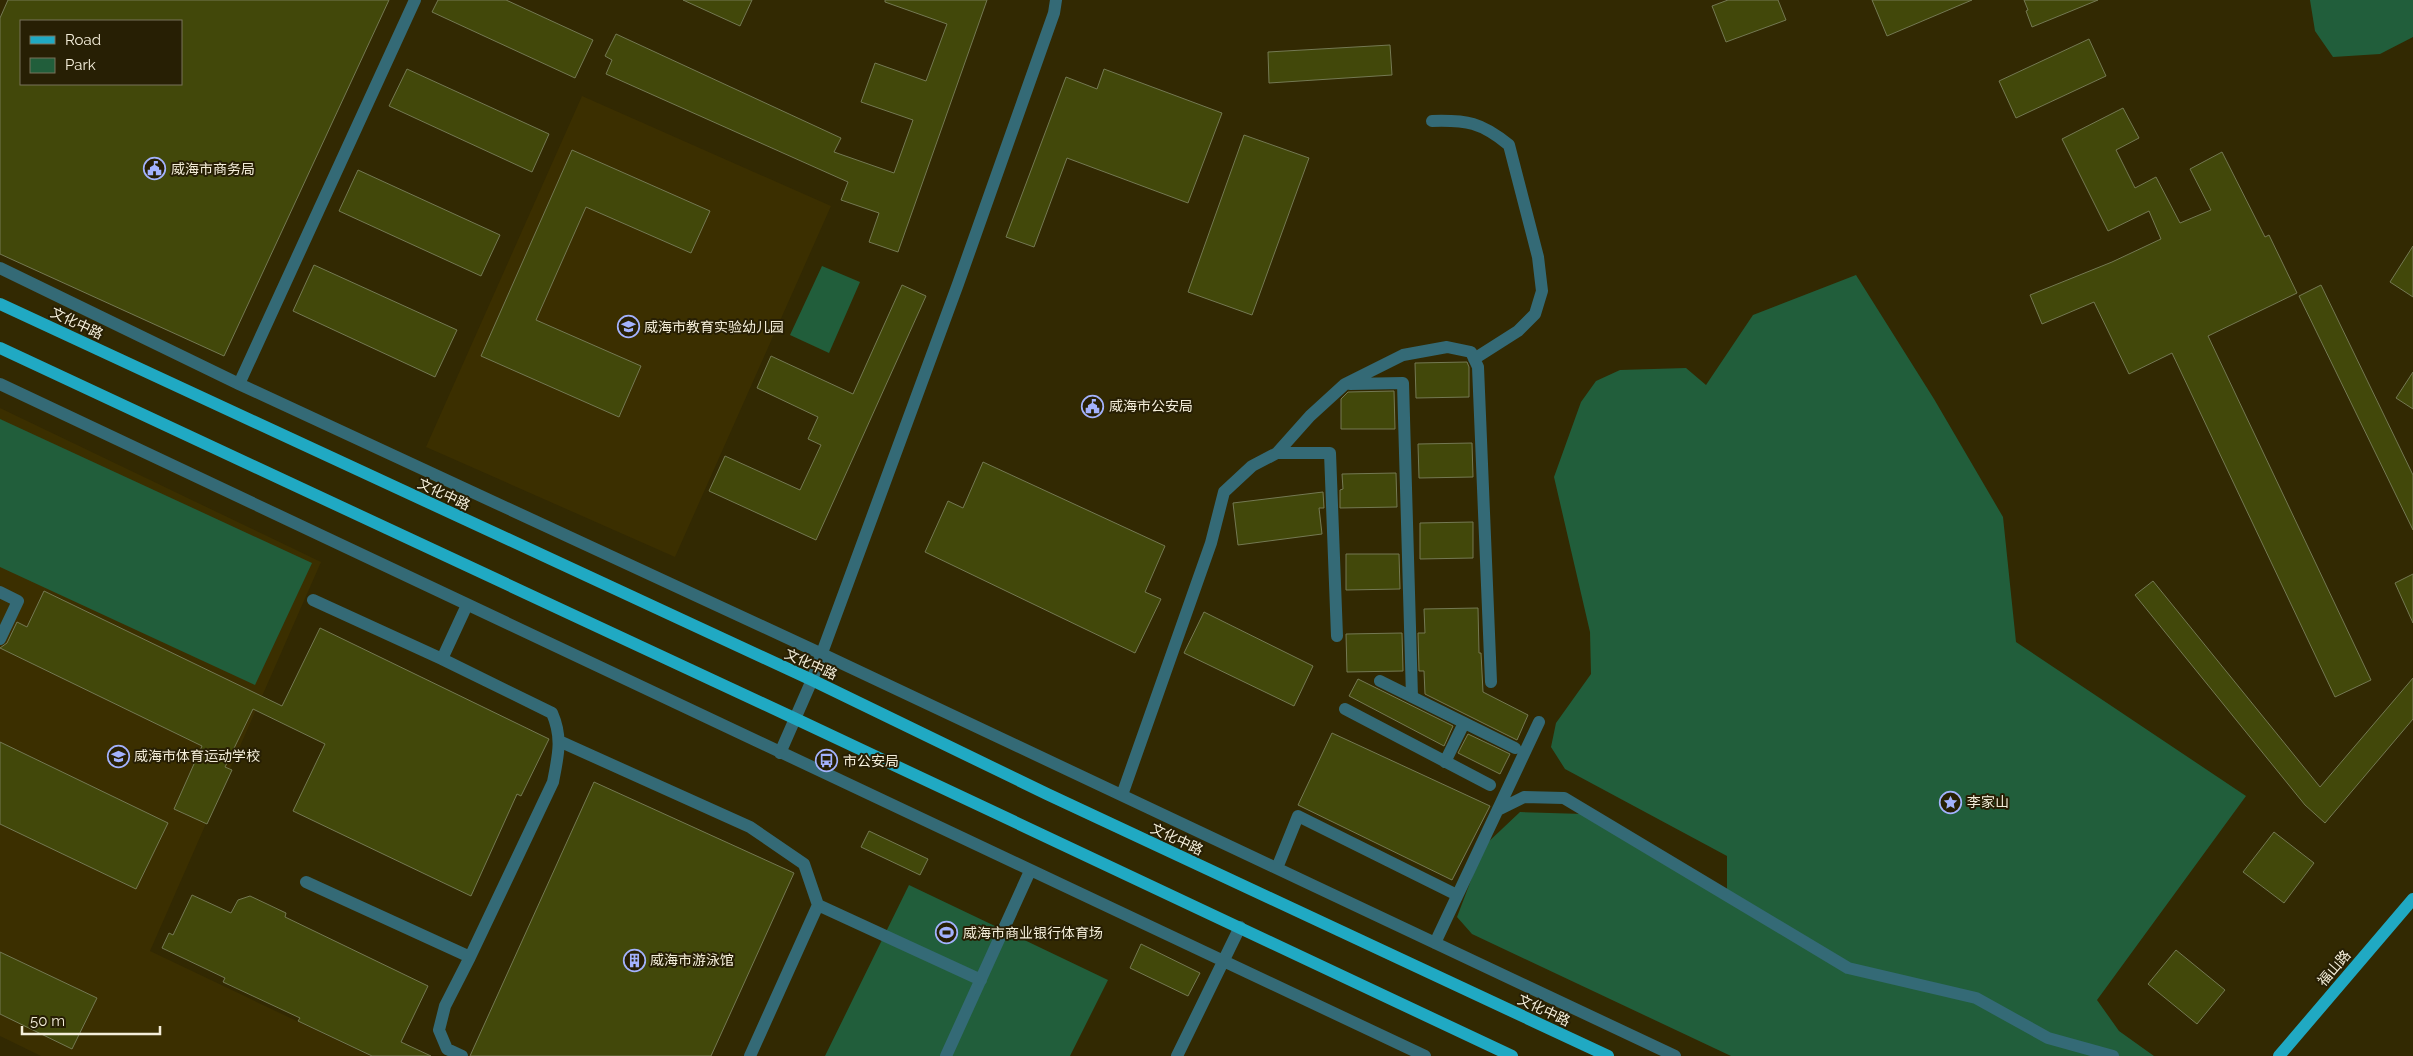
<svg xmlns="http://www.w3.org/2000/svg" width="2413" height="1056" viewBox="0 0 2413 1056" font-family="Raleway,'Noto Sans SC',sans-serif">
  <rect width="100%" height="100%" fill="#322902"/>
  <path fill="#3b2f00" d="M582,96L831,206L675,557L426,447Z
    M0,408L321,562L150,951L370,1056H41L0,1036Z"/>
  <path fill="#215e3b" d="M2310,0H2413V37L2380,54L2333,57L2315,31Z
    M822,266L860,282L829,353L790,335Z
    M1856,275L1934,399L2003,517L2016,642L2246,796L2097,1000L2119,1031L2154,1056H1731L1472,934L1457,917L1484,846L1520,812L1584,814L1727,895V856L1565,769L1551,747L1556,723L1591,674L1590,632L1554,477L1581,402L1596,381L1620,370L1686,368L1706,385L1753,315Z
    M0,419L312,563L255,685L0,567Z
    M909,885L1108,980L1070,1056H825Z"/>
  <path fill="#42480a" stroke="#747953" fill-rule="evenodd" d="M8,0H389L224,356L0,254V18ZM21,21H181V84H21Z
    M438,0H506L593,40L575,78L432,12Z
    M683,0H752L740,26Z
    M885,0H987L898,252L869,242L879,213L841,200L848,182L606,74L612,60L605,56L616,34L841,138L834,152L894,173L913,120L861,102L875,63L926,81L947,24L885,2Z
    M1728,0H1778L1786,20L1726,42L1712,6Z
    M1872,0H1972L1887,36Z
    M2024,0H2098L2032,27L2026,11L2028,10Z
    M2089,39L2106,76L2016,118L1999,81Z
    M1390,45L1392,75L1269,83L1268,52Z
    M407,69L549,134L532,172L389,106Z
    M1104,69L1222,113L1188,203L1067,158L1034,247L1006,237L1066,77L1097,89Z
    M2123,108L2139,138L2116,150L2135,188L2156,177L2180,223L2211,210L2190,169L2222,152L2265,237L2269,235L2297,293L2208,336L2371,680L2335,697L2172,353L2129,374L2094,302L2042,324L2030,295L2112,262L2161,239L2149,211L2108,231L2062,139Z
    M1244,135L1309,158L1252,315L1188,292Z
    M572,150L710,211L691,253L586,207L536,320L641,366L619,417L481,356Z
    M358,170L500,235L481,276L339,211Z
    M2413,246V297L2390,282Z
    M314,265L457,330L435,377L293,311Z
    M902,285L926,296L816,540L709,491L725,456L800,490L821,445L808,439L818,417L757,388L771,356L853,394Z
    M2321,285L2413,475V530L2299,296Z
    M1467,362L1469,367V397L1416,398L1415,363Z
    M2413,372V409L2396,398Z
    M1394,391L1395,429H1341V399L1348,392Z
    M1472,443L1473,477L1419,478L1418,444Z
    M983,462L1165,546L1145,592L1161,599L1135,653L925,552L948,501L963,508Z
    M1396,473L1397,507L1340,508V490L1343,489L1342,474Z
    M1323,492L1324,508H1319L1322,534L1238,545L1233,503Z
    M1473,522V558L1420,559V523Z
    M1346,554H1399L1400,589L1346,590Z
    M2413,574V623L2395,583Z
    M2153,581L2320,787L2413,678V719L2325,823L2305,805L2135,595Z
    M44,591L282,706L320,628L549,739L521,796L517,794L471,896L293,811L325,744L253,709L225,767L232,770L207,824L174,809L202,746L0,648L7,643L17,622L27,627Z
    M1478,608L1479,653H1481L1483,692L1528,715L1517,740L1425,694L1424,671H1419L1418,633H1425L1424,609Z
    M1204,612L1313,666L1294,706L1184,653Z
    M1402,633L1403,671L1347,672L1346,634Z
    M1358,679L1453,726L1444,746L1349,696Z
    M1332,733L1490,806L1452,880L1298,805Z
    M1468,734L1510,754L1500,774L1458,753Z
    M0,742L168,823L136,889L0,824Z
    M594,782L794,873L711,1056H470Z
    M869,831L928,859L920,875L861,847Z
    M2274,832L2314,863L2284,903L2243,872Z
    M192,895L231,913L238,900L250,896L286,913L285,917L428,986L401,1042L431,1056H372L298,1021L300,1018L223,982L225,978L162,948L169,933L173,935Z
    M1141,944L1200,973L1188,996L1130,968Z
    M2176,950L2225,990L2197,1024L2148,984Z
    M0,952L97,998L72,1049L0,1014Z"/>
  <g fill="none" stroke-linecap="round" stroke-linejoin="round">
    <path stroke="#346a76" stroke-width="12" d="M1432,121C1467,120 1481,122 1509,145L1538,257L1542,291L1535,314L1518,331L1474,359
      M0,268L239,384L822,654L1675,1056
      M0,384L1425,1056
      M239,384L415,0
      M1350,384L1403,383L1412,697
      M1277,453H1330L1337,636
      M0,592L18,601L0,639
      M442,659L467,605
      M1380,681L1515,748
      M1345,709L1490,785
      M559,741L750,827L804,864L818,905
      M780,753L812,680L958,284L1054,13L1056,0
      M1445,762L1464,723
      M1122,795L1211,543L1224,492L1252,466L1277,453L1310,416L1345,384L1403,355L1447,347L1471,352L1478,367L1491,682
      M1498,810L1524,797L1564,798L1848,968L1976,998L2048,1038L2113,1056
      M1277,868L1298,816L1457,895
      M306,882L470,957L553,782C558,756 563,738 552,713L442,659L313,600
      M1435,943L1539,722
      M462,1056L447,1049L439,1030L445,1006L470,957
      M750,1056L818,905L981,980
      M946,1056L1030,871
      M1177,1056L1240,927"/>
    <path stroke="#20a9c3" stroke-width="12" d="M0,304L812,680L1047,794L1608,1056
      M0,348L796,719L1512,1056
      M2279,1056L2413,899"/>
  </g>
  <defs>
    <symbol id="civic-ring" viewBox="-11 -11 22 22"><circle r="9.5" fill="#271f04" stroke="#a3b2fd" stroke-width="1.5"/><path d="M-.6-6.5H3V-4.5H.6V-3L4-1V1h2V6H-6V1h2V-1L-.6-3ZM-1.2 2.5V6h2.4V2.5Z" fill="#a3b2fd"/></symbol>
    <symbol id="school-ring" viewBox="-11 -11 22 22"><circle r="9.5" fill="#271f04" stroke="#a3b2fd" stroke-width="1.5"/><path d="M0-5L7-2L0 1L-7-2ZM-4 1L0 2.5L4 1V4Q0 6-4 4Z" fill="#a3b2fd"/></symbol>
    <symbol id="university-ring" viewBox="-11 -11 22 22"><circle r="9.5" fill="#271f04" stroke="#a3b2fd" stroke-width="1.5"/><path d="M0-5L7-2L0 1L-7-2ZM-4 1L0 2.5L4 1V4Q0 6-4 4Z" fill="#a3b2fd"/></symbol>
    <symbol id="bus-ring" viewBox="-11 -11 22 22"><circle r="9.5" fill="#271f04" stroke="#a3b2fd" stroke-width="1.5"/><path d="M-5-6H5V4H4V6H2V4H-2V6H-4V4H-5ZM-3.5-4V0h7V-4ZM-3.5 1.2v1.5H-2V1.2ZM2 1.2v1.5H3.5V1.2Z" fill="#a3b2fd"/></symbol>
    <symbol id="sight-ring" viewBox="-11 -11 22 22"><circle r="9.5" fill="#271f04" stroke="#a3b2fd" stroke-width="1.5"/><path d="M0-6L1.8-2.2L6-1.7L2.9 1.2L3.7 5.4L0 3.3L-3.7 5.4L-2.9 1.2L-6-1.7L-1.8-2.2Z" fill="#a3b2fd"/></symbol>
    <symbol id="stadium-ring" viewBox="-11 -11 22 22"><circle r="9.5" fill="#271f04" stroke="#a3b2fd" stroke-width="1.5"/><path d="M0-5a6.5 5 0 1 0 0 10a6.5 5 0 1 0 0-10ZM-3.5-1.8h7v3.6h-7Z" fill="#a3b2fd"/></symbol>
    <symbol id="building-ring" viewBox="-11 -11 22 22"><circle r="9.5" fill="#271f04" stroke="#a3b2fd" stroke-width="1.5"/><path d="M-4-6H4V6H1V3H-1V6H-4ZM-2.5-4.3h1.7v1.8h-1.7ZM.8-4.3h1.7v1.8H.8ZM-2.5-1h1.7V.8h-1.7ZM.8-1h1.7V.8H.8Z" fill="#a3b2fd"/></symbol>
  </defs>
  <g fill-rule="evenodd">
    <use href="#civic-ring" x="142" y="156" width="25" height="25"/>
    <use href="#school-ring" x="616" y="314" width="25" height="25"/>
    <use href="#civic-ring" x="1080" y="394" width="25" height="25"/>
    <use href="#university-ring" x="106" y="744" width="25" height="25"/>
    <use href="#bus-ring" x="814" y="748" width="25" height="25"/>
    <use href="#sight-ring" x="1938" y="790" width="25" height="25"/>
    <use href="#stadium-ring" x="934" y="920" width="25" height="25"/>
    <use href="#building-ring" x="622" y="948" width="25" height="25"/>
  </g>
  <g text-anchor="middle" dominant-baseline="central" stroke-width="4" stroke-linejoin="round" paint-order="stroke">
    <g font-size="14" fill="#f4eeda" stroke="#271f04" text-anchor="start">
      <text x="171" y="169">威海市商务局</text>
      <text x="644" y="327">威海市教育实验幼儿园</text>
      <text x="1109" y="406">威海市公安局</text>
      <text x="134" y="756">威海市体育运动学校</text>
      <text x="843" y="761">市公安局</text>
      <text x="1967" y="802">李家山</text>
      <text x="963" y="933">威海市商业银行体育场</text>
      <text x="650" y="960">威海市游泳馆</text>
    </g>
    <g font-size="14" fill="#f4eeda" stroke="#271f04">
      <text transform="translate(77 323) rotate(25)">文化中路</text>
      <text transform="translate(444 494) rotate(25)">文化中路</text>
      <text transform="translate(811 664) rotate(24)">文化中路</text>
      <text transform="translate(1177 839) rotate(25)">文化中路</text>
      <text transform="translate(2334 968) rotate(-49)">福山路</text>
      <text transform="translate(1544 1010) rotate(25)">文化中路</text>
    </g>
  </g>
  <rect x="20" y="20" width="162" height="65" fill="#271f04" stroke="#79725a"/>
  <rect x="30" y="36" width="25" height="8" fill="#20a9c3" stroke="#79725a"/>
  <text x="65" y="45" font-size="15" fill="#f4eeda">Road</text>
  <rect x="30" y="58" width="25" height="15" fill="#215e3b" stroke="#79725a"/>
  <text x="65" y="70" font-size="15" fill="#f4eeda">Park</text>
  <path d="M22 1026v8h138v-8" fill="none" stroke="#f4eeda" stroke-width="2.5"/>
  <text x="30" y="1026" font-size="15" fill="#f4eeda" stroke="#271f04" stroke-width="4" paint-order="stroke">50 m</text>
</svg>
